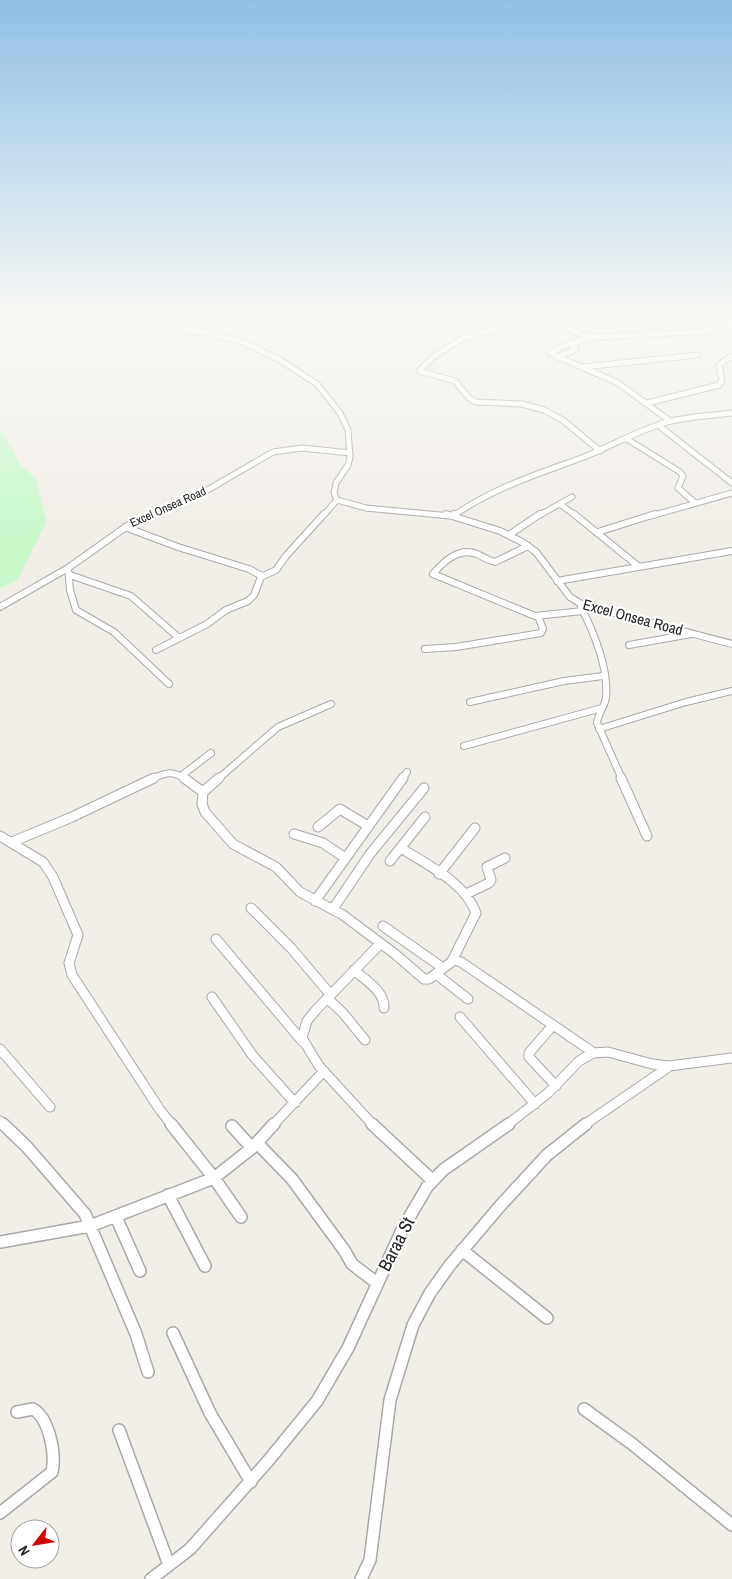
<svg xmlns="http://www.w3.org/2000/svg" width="732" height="1579" viewBox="0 0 732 1579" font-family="'Archivo Narrow',sans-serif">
  <rect width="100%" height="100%" fill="#f2efe9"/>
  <path fill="#c8facc" d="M0,428L20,464L36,479L46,522L17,581L0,588Z"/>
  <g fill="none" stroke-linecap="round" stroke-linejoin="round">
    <defs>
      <path id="minor-far3" d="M114,314L238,340L280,360L317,384L340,413L348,430L350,457L348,465L336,483L334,493L337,500
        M536,314L500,328L461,339L433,357L419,371L455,381L469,398L476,402L522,404L544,410L564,421L600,451
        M701,314L732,324
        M534,316L583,335L596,337L694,332L732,327
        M218,335L246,314
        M591,338L563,346L550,353L618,383L670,421
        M557,357L576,349L570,343
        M583,367L697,355
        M647,403L719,385L722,380L719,365L732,356
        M658,425L732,483
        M627,439L680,472L683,476L678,488L694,502
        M337,500L366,508L450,516
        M560,504L576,516
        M150,516L197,496L273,452L302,448L350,453
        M323,516L337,500
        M453,516C493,488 538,474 584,457C611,446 637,431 664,423C686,416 709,416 732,413
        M538,516L572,497
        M651,516L732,493"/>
      <path id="minor-far2" d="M446,514L500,531L522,542L536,552L570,597L583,605L732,644
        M574,514L638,566
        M452,516L454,514
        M125,527L178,547L249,569L262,576
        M598,532L655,514
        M509,535L540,514
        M528,546L495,562C488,560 483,557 477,554C459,547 444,561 433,574L535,616L583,611
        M68,568L70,590L76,610L114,632L169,684
        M70,575L131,596L179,638
        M557,581L732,551
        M0,607L68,568L130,524L153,514
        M581,607C594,633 609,668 606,697C605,707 598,713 597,723L622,779
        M629,645L691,634
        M425,649L456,647L541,633L543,629L538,616
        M156,650L207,624L226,610L248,601L254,595L261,577L276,570L286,556L324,514
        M470,702L564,681L603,676
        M599,729L686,702L732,691
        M464,746L602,708
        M181,776L211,753
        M151,779C165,773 172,770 185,779
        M218,779L278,727L331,704
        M402,779L407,772"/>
      <path id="minor-far1" d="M184,778L203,792
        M219,778L203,792L202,804L205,812L233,844L276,867L300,892L343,915L395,954L424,979H429L454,960L461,962L594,1053
        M621,778L647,836
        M318,827L340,809L368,826
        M294,834L323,843L345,858
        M0,836L43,862L53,877L78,935L69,963L72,975L160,1110L172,1125
        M12,842L72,817L154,778
        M401,848C427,865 465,882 476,913L452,961
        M390,861L425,817
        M439,874L475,828
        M466,894L489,883L491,880L487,867L505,858
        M315,901L403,778
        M251,908L291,948L330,994
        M333,909L370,854L424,788
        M383,926L443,968
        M216,939L303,1042
        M354,970C365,980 385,991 384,1008
        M436,974L468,999
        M212,997L253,1056L295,1103
        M327,998L343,1013L365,1040
        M460,1017L535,1104
        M553,1025L529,1053V1057L556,1086
        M0,1049L50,1107
        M0,1121L4,1125
        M273,1125L324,1071
        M373,1125L319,1066L302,1038L307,1021L316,1010L380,944
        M507,1125L548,1093L579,1061L593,1053L608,1052L652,1064L669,1066L732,1058
        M584,1125L670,1066"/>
      <path id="minor" d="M3,1124L27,1147L85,1214L136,1334L148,1372
        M171,1124L214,1178L241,1217
        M372,1124L432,1180
        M232,1126L252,1148
        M257,1143L292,1179L344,1250L352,1264L377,1283
        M168,1195L205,1266
        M116,1217L140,1271
        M0,1242L90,1226L214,1178L252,1148L274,1124
        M462,1250L547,1318
        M173,1333L210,1413L251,1482
        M584,1409L631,1443L732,1525
        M119,1430L169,1565
        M0,1513L52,1472C56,1454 49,1418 33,1409L17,1412
        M151,1579L190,1549L268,1461L317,1401L348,1348L403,1228L427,1187L443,1170L509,1124
        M361,1579L370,1560L390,1400L413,1325L430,1293L450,1265L500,1206L547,1155L586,1124"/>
    </defs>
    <use href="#minor-far3" stroke="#a9a9a9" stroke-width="7"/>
    <use href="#minor-far2" stroke="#a9a9a9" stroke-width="8"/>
    <use href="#minor-far1" stroke="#a9a9a9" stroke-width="11"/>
    <use href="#minor" stroke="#a9a9a9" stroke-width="14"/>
    <use href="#minor-far3" stroke="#fff" stroke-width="5"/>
    <use href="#minor-far2" stroke="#fff" stroke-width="6"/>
    <use href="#minor-far1" stroke="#fff" stroke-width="9"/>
    <use href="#minor" stroke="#fff" stroke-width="11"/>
  </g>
  <linearGradient id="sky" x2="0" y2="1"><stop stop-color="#8fc0e4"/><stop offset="0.59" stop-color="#f9f8f5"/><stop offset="1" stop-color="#f9f8f5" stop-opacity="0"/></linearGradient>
  <rect width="732" height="535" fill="url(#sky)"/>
  <g text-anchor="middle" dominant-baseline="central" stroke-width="4.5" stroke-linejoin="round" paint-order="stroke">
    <g font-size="12" fill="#222" stroke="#fff">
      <text transform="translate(168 507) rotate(-24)">Excel Onsea Road</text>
    </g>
    <g font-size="15" fill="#222" stroke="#fff">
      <text transform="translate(633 617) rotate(15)">Excel Onsea Road</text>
    </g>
    <g font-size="18" fill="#222" stroke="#fff">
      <text transform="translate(396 1244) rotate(-63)">Baraa St</text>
    </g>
  </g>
  <g transform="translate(35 1544) rotate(239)"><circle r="24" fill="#ffffff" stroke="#a7a7a7"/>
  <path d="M0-4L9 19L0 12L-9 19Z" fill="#d40000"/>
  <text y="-8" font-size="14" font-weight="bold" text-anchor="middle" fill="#222222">N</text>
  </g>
</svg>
